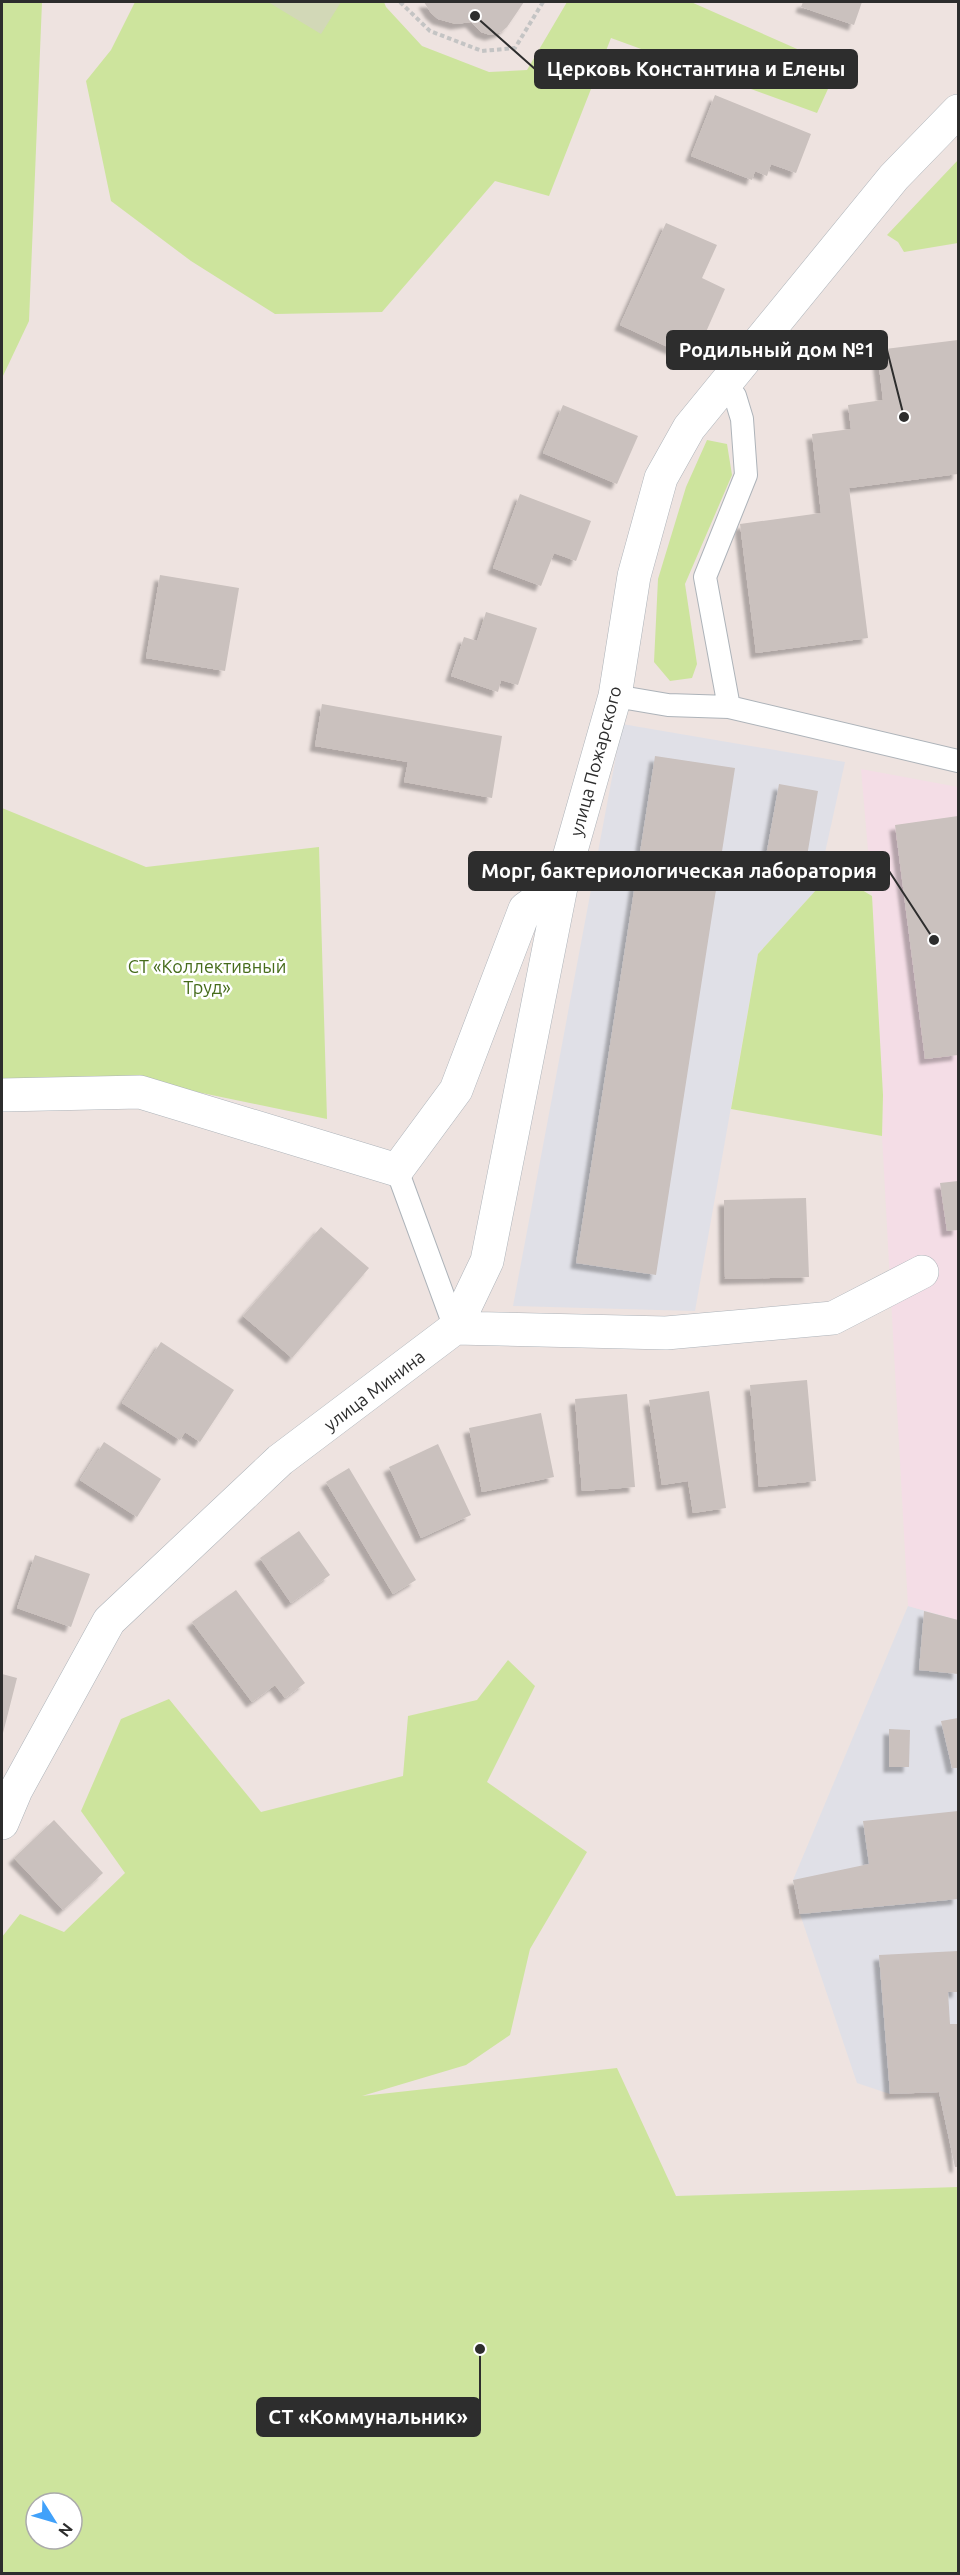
<svg xmlns="http://www.w3.org/2000/svg" width="960" height="2575" viewBox="0 0 960 2575" font-family="Ubuntu,sans-serif">
  <defs>
    <filter id="shadow"><feDropShadow dx="-5.5" dy="5.5" stdDeviation="1.5" flood-color="#0004"/></filter>
  </defs>
  <rect width="100%" height="100%" fill="#eee3e0"/>
  <path fill="#e0e0e7" d="M622,724L845,762L817,889L758,954L695,1311L513,1306Z
    M908,1606L958,1620V2167H955L939,2092L890,2094L857,2083L800,1914L793,1880Z"/>
  <path fill="#f4dde6" d="M861,769L958,787V1620L908,1606L882,1136L883,1095L872,896Z"/>
  <path fill="#cde49d" fill-rule="evenodd" d="M2,2H42L29,321L2,378Z
    M135,2H384L386,7L422,46L489,72L527,70L567,2H691L838,67L817,113L611,38L549,196L495,181L382,312L275,314L191,261L111,201L86,81L111,50Z
    M958,160V243L904,252L898,242L887,235Z
    M707,440L727,444L732,475L685,584L697,664L692,678L670,681L654,662L658,579L686,487Z
    M2,808L146,867L319,847L327,1119L154,1083L2,1081Z
    M822,866L872,896L883,1095L882,1136L731,1109L758,954L817,889Z
    M508,1660L535,1686L487,1782L587,1852L530,1949L510,2035L466,2065L362,2096L617,2068L676,2196L958,2187V2573H2V1937L20,1914L64,1932L125,1873L81,1811L121,1719L169,1699L261,1812L403,1776L408,1716L477,1700ZM36,2503H72V2539H36Z"/>
  <path fill="#d2d8b7" d="M268,2H341L321,34Z"/>
  <path fill="#cac1be" filter="url(#shadow)" d="M424,2H524L507,27L501,32L490,35L481,32L471,22L456,24L438,19L431,13Z
    M803,2H862L854,25L801,7Z
    M715,95L811,134L796,173L771,164L767,176L755,171L752,180L691,156Z
    M666,223L717,245L702,278L725,289L694,359L620,325Z
    M958,340V474L849,488L868,638L756,653L740,524L821,513L812,434L851,429L848,405L883,400L877,350Z
    M563,405L638,436L617,484L543,453Z
    M520,494L591,521L576,561L554,553L541,586L493,568Z
    M160,575L239,588L225,671L146,658Z
    M486,612L537,628L518,685L501,680L498,692L451,676L464,637L477,641Z
    M322,704L502,736L492,798L404,782L408,762L315,746Z
    M655,756L735,768L656,1275L576,1263Z
    M779,784L818,791L804,874L764,867Z
    M958,816V1055L925,1059L895,825Z
    M958,1181V1230L947,1231L940,1183Z
    M806,1198L809,1277L725,1279L724,1200Z
    M321,1227L369,1268L292,1358L243,1316Z
    M161,1342L234,1390L200,1442L185,1432L180,1440L122,1403Z
    M807,1380L816,1481L759,1487L750,1385Z
    M709,1391L726,1508L693,1513L688,1481L662,1485L649,1400Z
    M627,1394L635,1487L582,1491L575,1399Z
    M541,1413L554,1477L482,1492L469,1428Z
    M104,1442L161,1479L137,1517L80,1480Z
    M438,1444L471,1515L421,1538L389,1467Z
    M349,1468L416,1580L393,1594L326,1482Z
    M299,1531L330,1575L291,1603L260,1558Z
    M35,1555L90,1574L71,1627L17,1608Z
    M236,1590L305,1683L285,1698L275,1685L252,1702L192,1622Z
    M924,1611L958,1620V1674L919,1670Z
    M2,1674L17,1678L2,1737Z
    M958,1718V1768H952L941,1721Z
    M889,1729L910,1730L909,1767H889Z
    M958,1811V1899L800,1914L793,1880L869,1864L863,1821Z
    M54,1820L103,1873L63,1910L14,1858Z
    M958,1951V1992H948L950,2024H958V2167H955L939,2092L890,2094L879,1955Z"/>
  <g fill="none" stroke-linecap="round" stroke-linejoin="round">
    <defs>
      <path id="service" d="M725,383L735,396L742,419L746,475L705,577L729,707
        M615,696L668,705L729,707L958,761
        M397,1170L455,1328"/>
      <path id="minor" d="M2,1095L140,1092L397,1170L456,1090L525,909L562,882
        M455,1328L487,1261L562,882L615,696L634,576L661,478L689,428L894,177L958,111
        M2,1823L16,1790L109,1621L280,1460L455,1328L666,1333L833,1318L922,1272"/>
    </defs>
    <use href="#service" stroke="#adb3b9" stroke-width="24"/>
    <use href="#minor" stroke="#adb3b9" stroke-width="34"/>
    <path stroke="#c4c4c4" stroke-width="4" stroke-dasharray="4.5 3" stroke-linecap="butt" d="M400,2L430,31L482,51L515,48L543,2"/>
    <use href="#service" stroke="#fff" stroke-width="22"/>
    <use href="#minor" stroke="#fff" stroke-width="33"/>
  </g>
  <g text-anchor="middle" dominant-baseline="central" stroke-width="5" stroke-linejoin="round" paint-order="stroke">
    <g font-size="18" fill="#2d2d2d" stroke="#fff">
      <text transform="translate(595 761) rotate(-75)">улица Пожарского</text>
      <text transform="translate(374 1390) rotate(-37)">улица Минина</text>
    </g>
    <g font-size="18" fill="#466c1b" stroke="#fff">
      <text x="207" y="966">СТ «Коллективный<tspan x="207" dy="21">Труд»</tspan></text>
    </g>
  </g>
  <path fill="none" stroke="#2d2d2d" stroke-width="2" d="M475 16L535 69M904 417L887 350M934 940L889 871M480 2349L480 2417"/>
  <g fill="#2d2d2d" stroke="#fff" stroke-width="2">
    <circle cx="475" cy="16" r="6"/>
    <circle cx="904" cy="417" r="6"/>
    <circle cx="934" cy="940" r="6"/>
    <circle cx="480" cy="2349" r="6"/>
  </g>
  <g fill="#2d2d2d" stroke="#2d2d2d" stroke-width="2">
    <rect x="535" y="50" width="322" height="38" rx="6"/>
    <rect x="667" y="331" width="220" height="38" rx="6"/>
    <rect x="469" y="852" width="420" height="38" rx="6"/>
    <rect x="257" y="2398" width="223" height="38" rx="6"/>
  </g>
  <g font-size="20" text-anchor="middle" font-weight="bold" fill="#fff">
    <text x="696" y="76">Церковь Константина и Елены</text>
    <text x="777" y="357">Родильный дом №1</text>
    <text x="679" y="878">Морг, бактериологическая лаборатория</text>
    <text x="368" y="2424">СТ «Коммунальник»</text>
  </g>
  <rect width="960" height="2575" fill="none" stroke="#2d2d2d" stroke-width="6"/>
  <g transform="translate(54 2521) rotate(127)"><circle r="28" fill="#ffffff" stroke="#ababab" stroke-width="1.5"/>
  <path d="M0-4.5L10 22L0 15L-10 22Z" fill="#41a1fa"/>
  <text y="-9" font-size="16" font-weight="bold" text-anchor="middle" fill="#2d2d2d">N</text>
  </g>
</svg>
